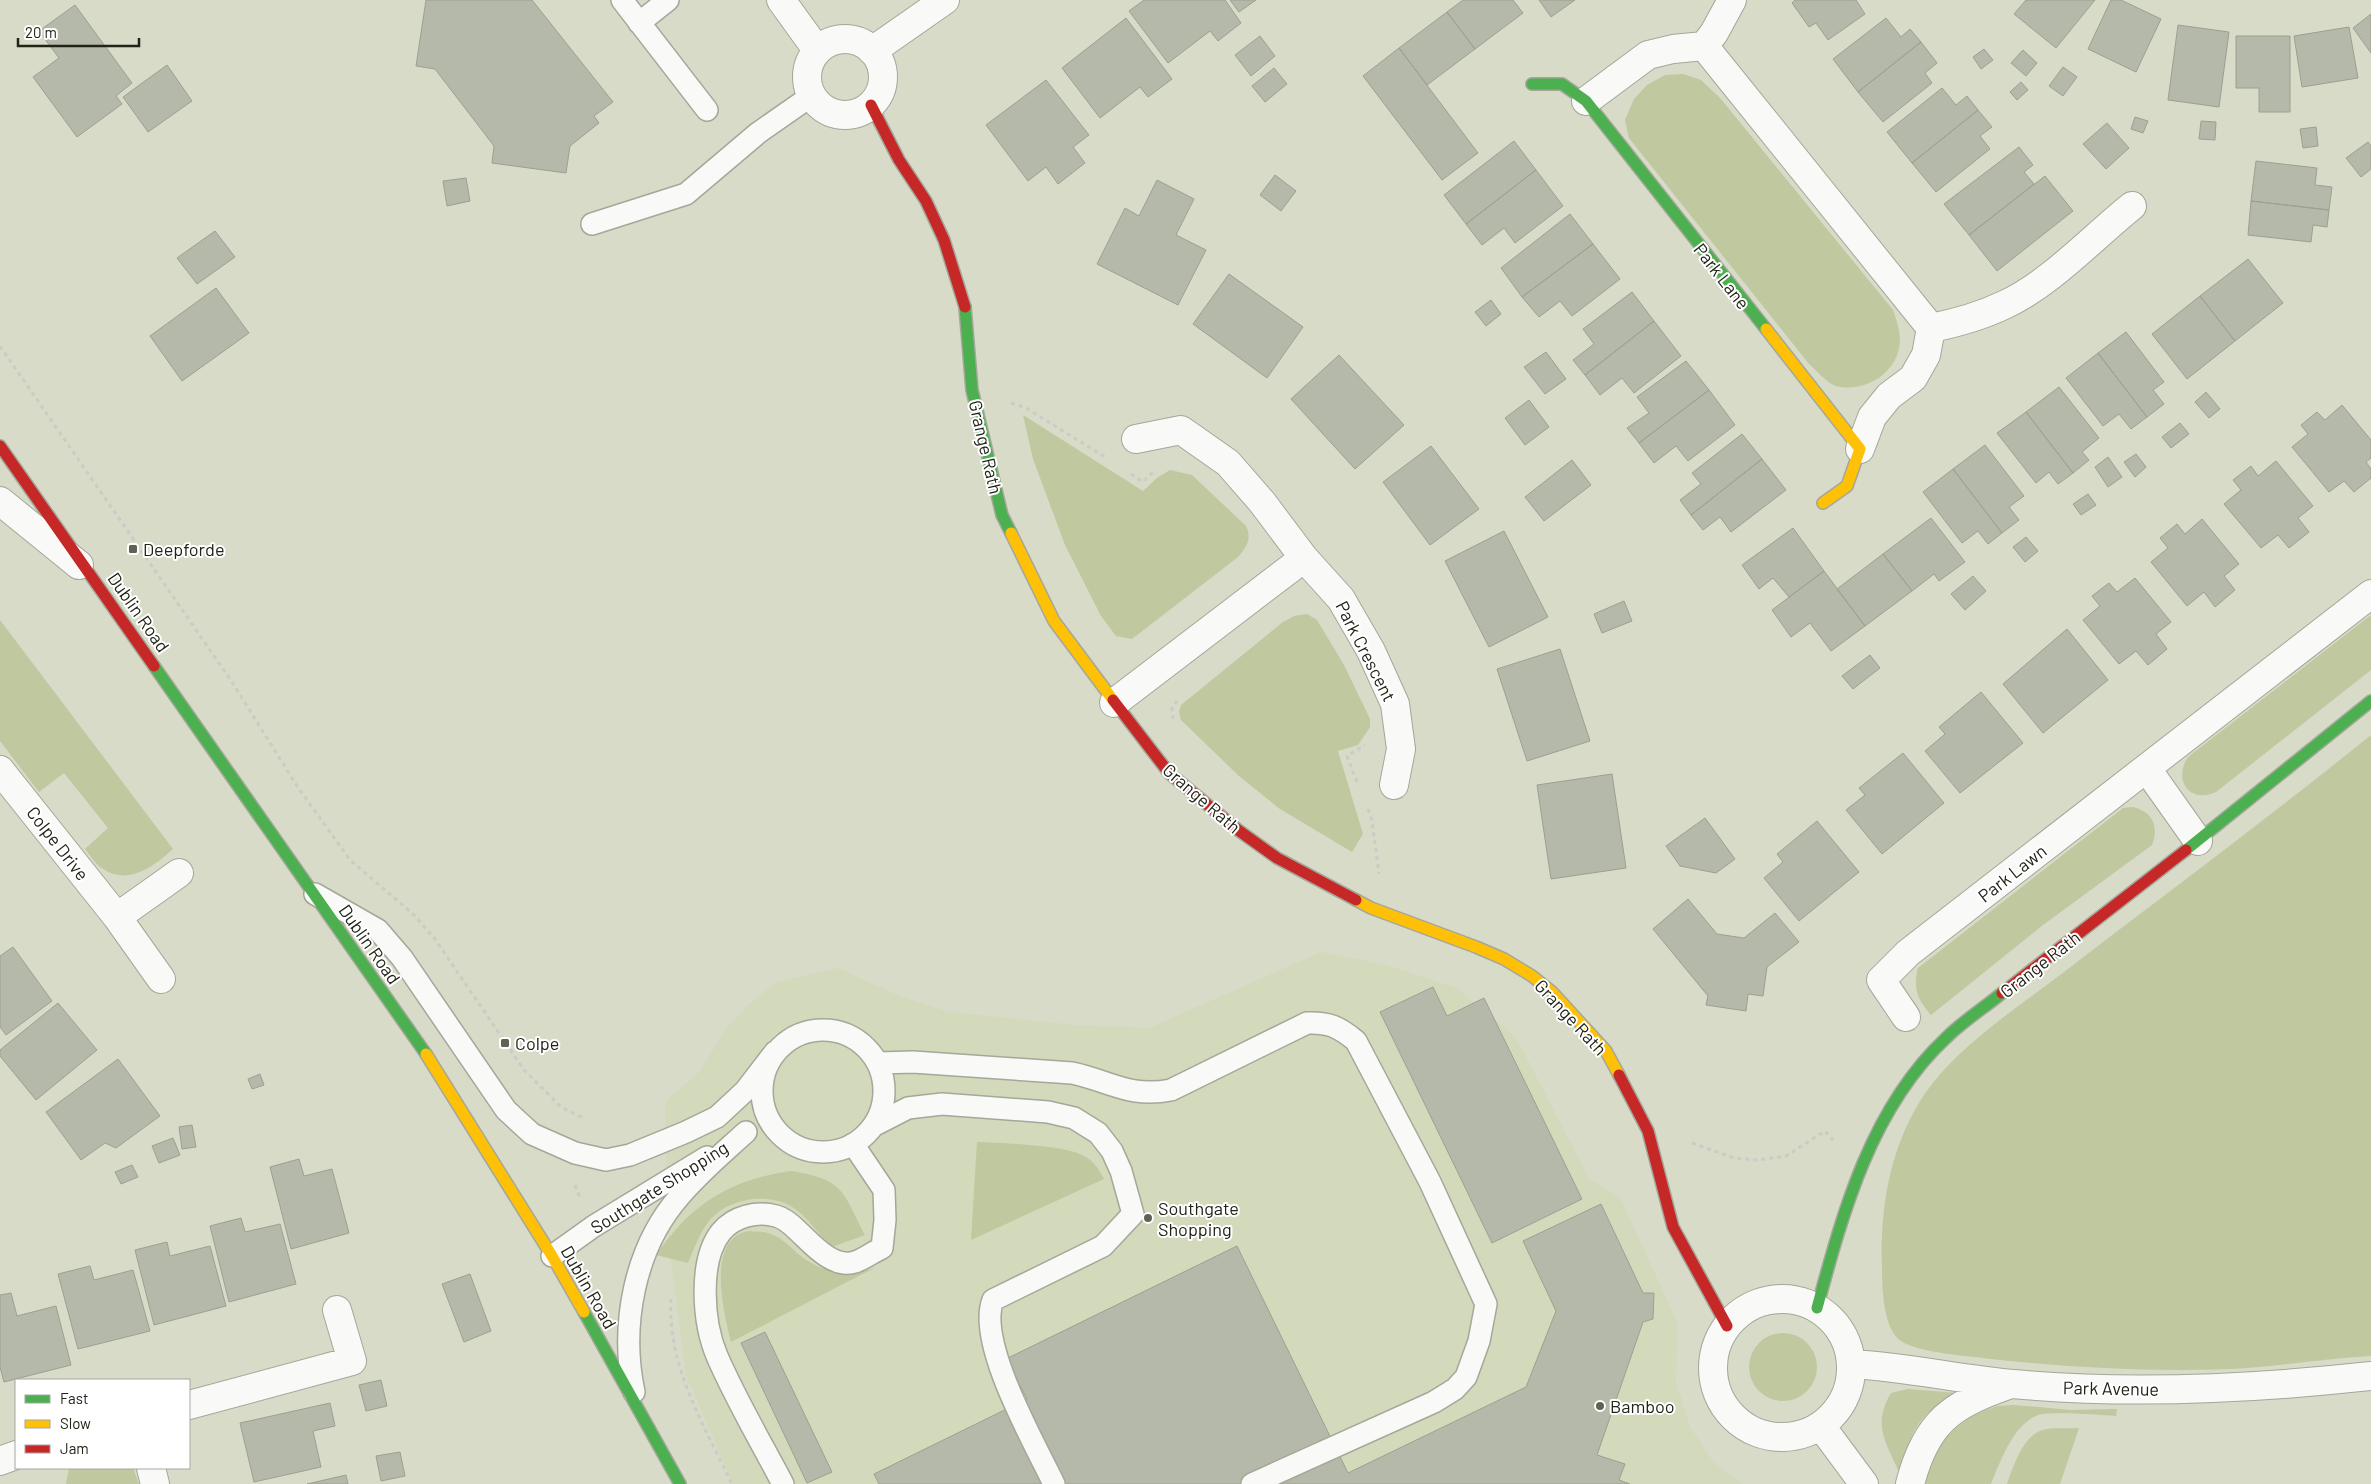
<svg xmlns="http://www.w3.org/2000/svg" width="2371" height="1484" viewBox="0 0 2371 1484" font-family="Barlow,sans-serif">
  <rect width="100%" height="100%" fill="#d7dbc8"/>
  <path fill="#d3dabb" d="M1321,952L1382,964L1456,988L1516,1037L1589,1179L1620,1197L1678,1324L1676,1381L1690,1427L1714,1463L1743,1484H733L686,1375L668,1239L665,1102L700,1071L728,1026L749,1004L777,982L838,968L902,997L950,1012L1074,1025L1149,1028Z"/>
  <path fill="#bfc89e" d="M1683,74L1701,80L1720,98L1893,310C1897,322 1902,335 1899,348C1894,375 1863,393 1836,386C1827,383 1816,370 1809,364L1629,138L1625,120L1634,99L1647,85L1665,75Z
    M1023,415L1143,491L1157,478L1170,470L1192,475L1246,526C1252,539 1247,547 1238,557L1132,639L1116,636L1101,616L1065,545L1033,459Z
    M1307,614L1317,620L1344,665L1370,719V727L1358,745L1338,751L1363,834L1352,852L1280,809L1239,776L1181,720L1179,712L1181,705L1283,622L1294,616Z
    M2371,615V670L2216,792C2189,804 2173,780 2188,757Z
    M0,620L173,849C154,866 129,886 103,869C96,865 90,855 85,849L108,828L64,773L39,792L0,741Z
    M2371,735V1356C2329,1358 2288,1365 2247,1368C2161,1373 2076,1368 1991,1359C1969,1356 1919,1353 1901,1341C1883,1329 1882,1287 1882,1267C1880,1211 1889,1152 1919,1103C1951,1050 2016,1009 2064,972C2167,893 2271,816 2371,735Z
    M2133,807C2153,812 2159,826 2152,845L2043,925L1931,1015C1917,999 1913,988 1918,968L2123,808Z
    M977,1142C1000,1143 1067,1145 1084,1156C1094,1161 1099,1170 1104,1179L971,1240Z
    M792,1171C844,1180 842,1190 865,1235L832,1247C816,1233 807,1214 787,1204C763,1193 726,1199 709,1221C699,1234 694,1249 688,1263L656,1255C691,1204 730,1179 792,1171Z
    M749,1231C755,1232 763,1231 768,1233C779,1236 789,1245 797,1253C821,1273 847,1278 876,1267L731,1342C724,1313 705,1238 749,1231Z
    M1749 1367a34 34 0 1 1 68 0a34 34 0 1 1-68 0Z
    M1908,1389L1957,1393C1947,1399 1936,1406 1928,1413C1911,1429 1905,1452 1900,1474C1886,1443 1872,1425 1891,1393Z
    M2014,1405L2071,1410L2117,1409L2116,1416C2103,1415 2047,1411 2038,1415C2013,1425 2001,1460 1991,1484H1926V1478L1939,1445L1956,1428L1973,1415L1997,1406Z
    M2079,1428L2060,1484H2007C2013,1467 2023,1435 2043,1430C2053,1427 2068,1429 2079,1428Z
    M69,1468H133L139,1484H66Z"/>
  <path fill="#b5b9aa" stroke="#9ca090" d="M426,0H532L613,102L594,116L599,123L570,146L566,173L492,163L494,146L435,69L416,66Z
    M1144,0H1225L1241,23L1218,41L1210,31L1168,63L1129,11Z
    M1230,0H1256L1239,12Z
    M1463,0H1513L1523,13L1475,49L1447,12Z
    M1539,0H1575L1551,17Z
    M1795,0H1856L1865,14L1828,40L1816,23L1809,27L1792,3Z
    M2026,0H2095L2056,48L2014,14Z
    M2111,0H2121L2161,19L2136,72L2088,49Z
    M75,5L132,83L116,96L122,104L77,137L33,77L59,58L39,31Z
    M1447,12L1475,49L1427,85L1399,48Z
    M2371,14V53L2353,28Z
    M1126,18L1172,79L1148,97L1140,87L1100,118L1062,68Z
    M1886,18L1901,37L1910,29L1921,42L1858,92L1833,59Z
    M2178,25L2229,32L2219,107L2168,100Z
    M2349,27L2358,78L2302,87L2294,36Z
    M1260,36L1275,56L1251,76L1235,55Z
    M2236,36H2290V112H2259V88H2236Z
    M1921,42L1937,63L1925,73L1932,83L1883,122L1858,92Z
    M1399,48L1478,153L1442,180L1363,76Z
    M1984,49L1993,60L1981,69L1973,57Z
    M2023,50L2037,63L2026,76L2011,63Z
    M167,65L192,101L148,132L123,97Z
    M2063,67L2077,77L2063,96L2049,86Z
    M1274,68L1287,84L1265,102L1252,86Z
    M1046,80L1089,135L1073,147L1085,163L1058,184L1046,167L1028,181L986,125Z
    M2021,82L2028,90L2017,100L2010,92Z
    M1942,88L1956,105L1967,96L1978,110L1912,163L1887,132Z
    M1978,110L1992,127L1980,136L1990,149L1936,192L1912,163Z
    M2135,117L2148,121L2143,133L2131,129Z
    M2201,121L2216,122L2215,140L2199,139Z
    M2107,123L2129,148L2106,169L2083,144Z
    M2316,127L2318,146L2303,148L2300,129Z
    M1514,141L1536,170L1466,224L1444,195Z
    M2368,142L2371,146V169L2361,177L2346,158Z
    M2019,147L2033,165L2024,172L2034,184L1969,235L1944,204Z
    M2256,161L2317,168L2315,185L2332,187L2329,210L2251,201Z
    M1536,170L1563,206L1515,243L1504,228L1482,245L1466,224Z
    M1275,175L1296,191L1281,211L1260,195Z
    M2045,176L2073,211L1997,271L1969,235Z
    M466,178L470,201L447,206L443,181Z
    M1157,180L1194,199L1176,235L1206,250L1178,305L1097,264L1125,208L1139,216Z
    M2251,201L2329,210L2327,227L2313,225L2311,242L2248,235Z
    M1570,214L1593,244L1522,297L1501,268Z
    M215,231L235,257L197,284L177,258Z
    M1593,244L1620,279L1572,316L1560,301L1539,317L1522,297Z
    M2248,259L2283,303L2235,341L2200,296Z
    M1229,274L1303,327L1267,378L1193,324Z
    M216,288L249,333L182,381L150,336Z
    M1632,292L1654,321L1585,375L1573,360L1594,344L1583,329Z
    M2200,296L2235,341L2187,379L2152,334Z
    M1491,300L1501,314L1486,326L1475,312Z
    M1654,321L1681,356L1634,393L1622,378L1600,395L1585,375Z
    M2126,332L2164,382L2153,390L2164,404L2147,417L2098,353Z
    M1546,352L1566,379L1545,394L1524,367Z
    M2098,353L2147,417L2131,429L2119,414L2103,426L2066,378Z
    M1339,355L1404,425L1355,469L1291,399Z
    M1686,361L1709,390L1639,443L1627,428L1649,413L1637,397Z
    M2059,387L2099,438L2082,452L2089,460L2073,473L2026,412Z
    M1709,390L1735,425L1688,461L1676,446L1654,463L1639,443Z
    M2206,392L2220,409L2209,418L2195,402Z
    M1529,400L1549,427L1525,445L1505,418Z
    M2342,405L2371,440V458L2366,462L2371,469V478L2354,492L2344,481L2329,492L2292,447L2308,434L2301,425L2317,412L2325,420Z
    M2026,412L2073,473L2058,484L2049,472L2036,483L1997,433Z
    M2180,423L2189,434L2171,448L2162,437Z
    M1742,434L1762,459L1691,515L1680,500L1701,484L1692,473Z
    M1985,445L2024,496L2009,507L2019,520L2002,533L1953,469Z
    M1431,446L1479,509L1430,545L1383,482Z
    M2136,454L2146,467L2135,477L2124,462Z
    M2108,457L2122,477L2108,487L2095,467Z
    M1762,459L1786,490L1731,532L1720,517L1703,530L1691,515Z
    M1572,460L1591,485L1544,521L1525,497Z
    M2276,461L2313,506L2298,518L2309,532L2289,548L2278,535L2261,548L2224,504L2241,490L2233,480L2251,466L2258,476Z
    M1953,469L2002,533L1988,544L1978,531L1962,543L1923,492Z
    M2088,494L2096,505L2081,515L2073,504Z
    M1931,518L1965,562L1939,581L1934,574L1912,591L1883,554Z
    M2202,519L2239,564L2224,576L2235,590L2215,607L2204,592L2187,606L2151,562L2168,548L2160,538L2177,524L2185,534Z
    M1793,528L1824,571L1789,597L1773,578L1759,589L1742,565Z
    M1504,531L1548,617L1489,647L1445,561Z
    M2026,537L2038,551L2025,562L2013,547Z
    M1883,554L1912,591L1865,626L1837,589Z
    M1824,571L1865,626L1831,651L1810,623L1791,637L1772,610Z
    M1973,576L1986,591L1965,610L1951,594Z
    M2135,578L2171,622L2156,634L2167,649L2148,665L2136,651L2119,664L2083,620L2100,606L2092,596L2109,583L2117,592Z
    M1624,601L1632,621L1602,633L1594,614Z
    M2067,629L2108,680L2043,733L2003,684Z
    M1560,649L1590,741L1527,761L1497,669Z
    M1870,655L1880,668L1853,689L1842,676Z
    M1981,692L2023,743L1960,793L1925,751L1945,734L1939,727Z
    M1903,753L1944,803L1882,854L1846,810L1865,795L1859,788Z
    M1612,774L1626,868L1551,879L1537,785Z
    M1705,818L1735,859L1716,873L1680,866L1666,846Z
    M1817,821L1859,872L1799,921L1764,878L1783,862L1777,854Z
    M1688,899L1717,934L1744,938L1775,913L1799,942L1767,967L1763,996L1748,994L1746,1011L1706,1005L1708,996L1653,929Z
    M13,947L52,1001L6,1035L0,1027V956Z
    M1433,987L1447,1016L1484,998L1582,1199L1492,1243L1380,1012Z
    M58,1003L97,1050L36,1100L0,1056V1050Z
    M118,1059L160,1116L116,1148L105,1143L81,1160L46,1112Z
    M260,1074L264,1085L252,1089L248,1079Z
    M192,1125L196,1147L182,1149L179,1127Z
    M173,1138L180,1155L159,1163L152,1146Z
    M299,1159L304,1176L332,1169L349,1233L291,1249L270,1167Z
    M132,1165L138,1177L121,1184L115,1172Z
    M1601,1204L1643,1293H1654L1653,1319L1643,1322L1597,1455L1625,1464L1619,1480L1630,1484H879L874,1474L1027,1399L1006,1359L1237,1246L1348,1473L1526,1387L1556,1311L1523,1241Z
    M241,1218L245,1232L280,1224L296,1284L229,1302L210,1226Z
    M167,1242L170,1256L210,1246L226,1306L154,1325L135,1250Z
    M90,1266L94,1280L133,1270L150,1331L78,1349L58,1274Z
    M470,1274L491,1331L464,1342L442,1284Z
    M11,1293L17,1316L56,1306L71,1365L4,1382L0,1367V1295Z
    M765,1332L832,1472L807,1483L741,1343Z
    M381,1380L387,1406L366,1411L359,1385Z
    M330,1403L335,1426L313,1431L321,1467L254,1482L240,1423Z
    M400,1452L405,1476L381,1481L376,1456Z
    M346,1475L348,1484H307Z"/>
  <g fill="none" stroke-linecap="round" stroke-linejoin="round">
    <defs>
      <path id="lane" d="M622,0L707,110
        M639,23L668,0
        M592,224L686,194L758,133L811,96
        M315,894L378,930L402,958L506,1110L532,1134L575,1153L606,1160L630,1155L686,1132L717,1117L745,1091L775,1052
        M762 1091a61 61 0 1 1 122 0a61 61 0 1 1-122 0Z
        M879,1063L913,1062L1072,1073C1110,1081 1129,1098 1171,1090L1307,1023C1329,1022 1339,1027 1356,1041L1430,1182L1486,1304L1479,1341L1466,1377L1455,1389L1434,1402L1252,1484
        M873,1126L908,1108L942,1104L1048,1112L1074,1118L1098,1133L1112,1151L1121,1171L1133,1214L1103,1246L993,1300C976,1342 1035,1444 1054,1484
        M552,1256L594,1226L707,1157
        M634,1392C620,1326 634,1249 679,1197C699,1173 723,1153 746,1132
        M783,1484C761,1442 736,1400 717,1356C703,1323 698,1261 721,1232C734,1216 757,1211 776,1216C784,1218 792,1225 798,1231C812,1244 833,1269 855,1262C864,1259 873,1252 882,1248L885,1220L884,1190L853,1144"/>
      <path id="street" d="M781,0L817,50
        M807 77a38 38 0 1 1 76 0a38 38 0 1 1-76 0Z
        M1704,46L1931,328
        M872,51L945,0
        M1586,101L1648,55L1673,49L1704,46L1714,33L1732,0
        M1136,439L1181,430L1228,463L1262,502L1304,558L1341,599L1371,651L1395,704L1401,749L1394,785
        M1860,449L1872,417L1889,396L1913,378L1926,355L1931,328C1956,323 1981,316 2004,305C2050,284 2092,238 2132,206
        M0,501L79,565
        M1114,703L1304,558
        M2147,769L2198,841
        M0,770L117,917L161,979
        M117,917L179,873
        M1906,1017L1881,980L1908,953L2371,594
        M1713 1368a69 69 0 1 1 138 0a69 69 0 1 1-138 0Z
        M1851,1364C1906,1367 1959,1379 2013,1384C2132,1395 2252,1389 2371,1376
        M189,1405L352,1361L337,1310
        M1821,1426L1864,1484
        M0,1461L16,1455
        M151,1468L155,1484
        M1910,1484C1926,1422 1951,1405 2008,1385"/>
      <path id="fast" d="M1532,84H1562L1586,101L1766,329
        M965,307L972,390L1002,515L1011,533
        M154,666L426,1054
        M2186,850L2371,701
        M1817,1308C1843,1212 1871,1108 1946,1038C1963,1021 1984,1008 2002,993
        M584,1312L680,1484"/>
      <path id="slow" d="M1766,329L1860,449L1847,486L1823,503
        M1011,533L1054,621L1113,700
        M1356,900L1371,908L1476,947L1504,959L1532,976L1552,992L1606,1051L1619,1075
        M426,1054L552,1256L584,1312"/>
      <path id="jam" d="M871,105L899,160L926,201L944,240L965,307
        M0,446L154,666
        M1113,700L1169,773L1238,830L1277,858L1356,900
        M2002,993L2186,850
        M1619,1075L1648,1131L1673,1227L1727,1326"/>
    </defs>
    <use href="#lane" stroke="#a4a799" stroke-width="24"/>
    <use href="#street" stroke="#a4a799" stroke-width="30"/>
    <use href="#fast" stroke="#a4a799" stroke-width="14"/>
    <use href="#slow" stroke="#a4a799" stroke-width="14"/>
    <use href="#jam" stroke="#a4a799" stroke-width="14"/>
    <path stroke="#caccc5" stroke-width="3" stroke-dasharray="4 4" stroke-linecap="butt" d="M0,346L232,682L297,786L350,860L413,914L435,939L524,1070L561,1107L581,1117L580,1120
      M1011,403L1026,408L1105,457
      M1131,474L1143,482L1153,472
      M1173,719L1172,708L1177,701
      M1357,782L1347,756L1365,745
      M1368,809L1372,821L1379,874
      M1692,1143L1734,1158L1757,1160L1786,1156L1825,1131L1833,1140
      M575,1185L580,1198
      M671,1299C667,1366 704,1425 732,1484"/>
    <use href="#lane" stroke="#f9faf7" stroke-width="21"/>
    <use href="#street" stroke="#f9faf7" stroke-width="28"/>
    <use href="#fast" stroke="#4caf50" stroke-width="11"/>
    <use href="#slow" stroke="#ffc107" stroke-width="11"/>
    <use href="#jam" stroke="#c62828" stroke-width="11"/>
  </g>
  <g fill="#606354" stroke="#fff" stroke-width="2">
    <rect x="128" y="544" width="10" height="10" rx="2.5"/>
    <rect x="500" y="1038" width="10" height="10" rx="2.5"/>
    <circle cx="1148" cy="1218" r="5"/>
    <circle cx="1600" cy="1406" r="5"/>
  </g>
  <g text-anchor="middle" dominant-baseline="central" stroke-width="4" stroke-linejoin="round" paint-order="stroke">
    <g font-size="18" fill="#202316" stroke="#fff">
      <text transform="translate(1722 276) rotate(52)">Park Lane</text>
      <text transform="translate(986 447) rotate(77)">Grange Rath</text>
      <text transform="translate(139 612) rotate(55)">Dublin Road</text>
      <text transform="translate(1366 651) rotate(63)">Park Crescent</text>
      <text transform="translate(1202 798) rotate(41)">Grange Rath</text>
      <text transform="translate(58 843) rotate(52)">Colpe Drive</text>
      <text transform="translate(2012 873) rotate(-38)">Park Lawn</text>
      <text transform="translate(370 944) rotate(55)">Dublin Road</text>
      <text transform="translate(2040 964) rotate(-38)">Grange Rath</text>
      <text transform="translate(1571 1017) rotate(47)">Grange Rath</text>
      <text transform="translate(659 1187) rotate(-32)">Southgate Shopping</text>
      <text transform="translate(589 1287) rotate(60)">Dublin Road</text>
      <text transform="translate(2111 1388) rotate(1)">Park Avenue</text>
    </g>
    <g font-size="18" fill="#202316" stroke="#fff" text-anchor="start">
      <text x="143" y="549">Deepforde</text>
      <text x="515" y="1043">Colpe</text>
      <text x="1158" y="1208">Southgate<tspan x="1158" dy="21">Shopping</tspan></text>
      <text x="1610" y="1406">Bamboo</text>
    </g>
  </g>
  <rect x="15" y="1379" width="175" height="90" fill="#ffffff" stroke="#a6a7a2"/>
  <rect x="25" y="1395" width="25" height="8" fill="#4caf50" stroke="#a6a7a2"/>
  <text x="60" y="1404" font-size="15" fill="#202316">Fast</text>
  <rect x="25" y="1420" width="25" height="8" fill="#ffc107" stroke="#a6a7a2"/>
  <text x="60" y="1429" font-size="15" fill="#202316">Slow</text>
  <rect x="25" y="1445" width="25" height="8" fill="#c62828" stroke="#a6a7a2"/>
  <text x="60" y="1454" font-size="15" fill="#202316">Jam</text>
  <path d="M18 38v8h121v-8" fill="none" stroke="#202316" stroke-width="2.5"/>
  <text x="25" y="38" font-size="15" fill="#202316" stroke="#ffffff" stroke-width="4" paint-order="stroke">20 m</text>
</svg>
